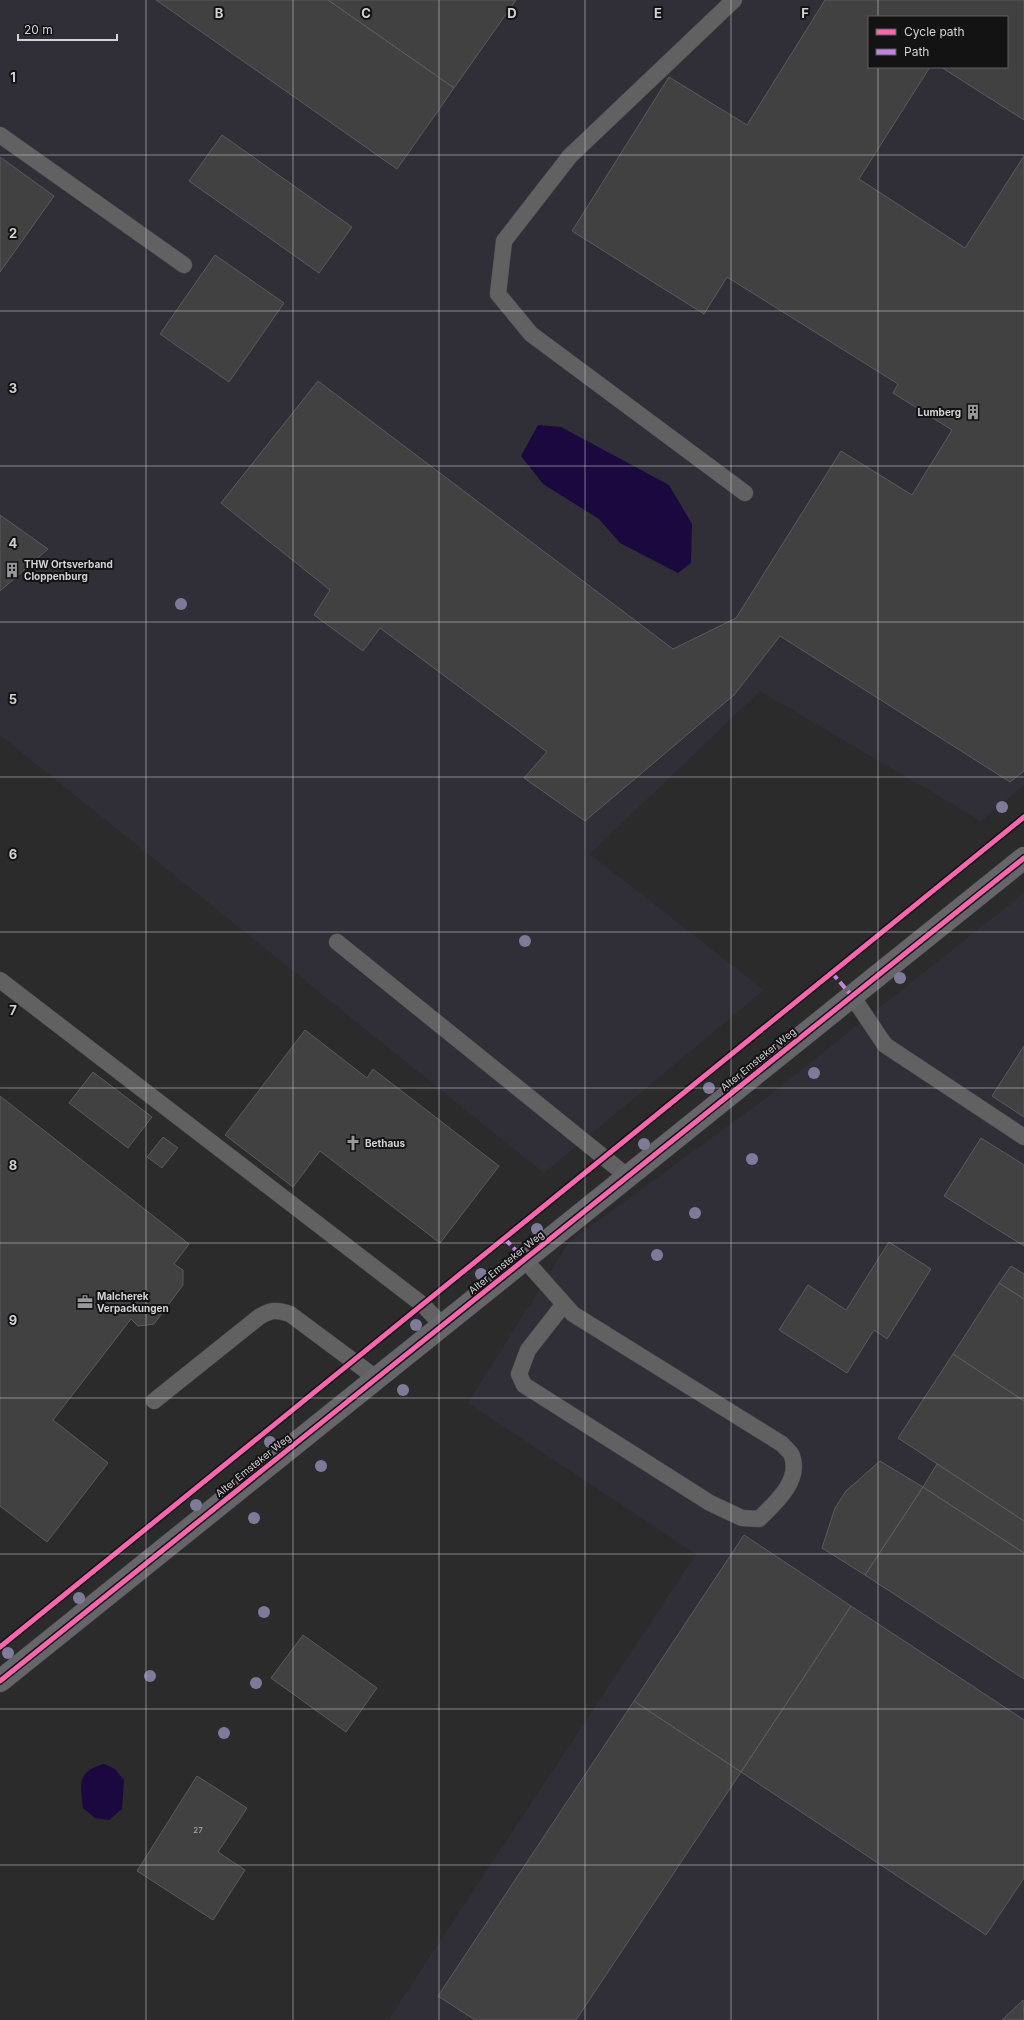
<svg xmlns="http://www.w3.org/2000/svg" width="1024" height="2020" viewBox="0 0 1024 2020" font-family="Inter,sans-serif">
  <rect width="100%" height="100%" fill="#2b2b2c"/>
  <path fill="#302f38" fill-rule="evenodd" d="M0,0H1024V785L981,821L760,691L590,854L764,990L544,1173L0,735ZM869,17H1007V67H869Z
    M1024,893V2020H388L696,1554L468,1403L569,1242L762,1101Z"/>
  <path fill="#1b083e" d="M538,425L561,427L669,485L692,524L691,563L678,573L620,543L599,519L543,484L521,456Z
    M104,1764L115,1769L124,1780L122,1809L109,1820L95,1818L83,1808C80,1784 77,1771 104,1764Z"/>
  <path fill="#414142" stroke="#5b5b5d" d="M156,0H328L454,88L397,169Z
    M328,0H516L454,88Z
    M825,0H1024V120L941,67H1007V17H869V67H930L859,179L965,248L1024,156V771L1010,782L780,636L734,695L585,821L524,778L547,752L380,628L363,651L314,615L330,590L221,503L318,381L673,649L736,618L841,451L912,495L952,430L893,393L898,384L727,277L704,314L572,231L669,77L747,125Z
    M222,135L352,227L319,273L189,181Z
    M0,157L54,196L0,272Z
    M215,255L284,303L229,382L160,334Z
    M0,515L48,549L0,591Z
    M305,1030L367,1078L373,1069L499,1166L440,1243L320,1151L293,1187L225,1135Z
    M1024,1046V1117L992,1096Z
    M93,1072L152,1117L128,1148L69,1103Z
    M0,1096L189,1244L174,1264L183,1270V1285L154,1324L138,1326L131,1319L53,1420L108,1463L47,1542L0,1506Z
    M163,1137L178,1148L162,1168L147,1157Z
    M981,1138L1024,1165V1246L944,1196Z
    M889,1242L931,1269L887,1339L874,1330L847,1373L779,1330L808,1285L846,1310Z
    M1011,1266L1024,1274V1299L999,1283Z
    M999,1283L1024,1299V1401L953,1354Z
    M953,1354L1024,1401V1521L898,1438Z
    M880,1461L923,1487L865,1575L822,1548L835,1508L846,1491Z
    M937,1464L1024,1521V1553L923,1487Z
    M923,1487L1024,1553V1679L865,1575Z
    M744,1535L851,1606L741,1772L634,1701Z
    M851,1606L1024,1720V1878L986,1935L741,1772Z
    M303,1635L377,1688L346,1732L271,1678Z
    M634,1701L741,1772L576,2020H475L438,1996Z
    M197,1776L247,1808L218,1852L245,1870L213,1920L137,1871Z
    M1023,2000L1024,2020H1002Z"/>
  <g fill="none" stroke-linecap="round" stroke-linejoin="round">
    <defs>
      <path id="lane" d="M734,0L570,156L504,241L498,294L531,334L745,493
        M0,135L184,265
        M337,942L627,1176
        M0,980L423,1305L442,1325
        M852,996L885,1045L1024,1137
        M524,1259L573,1314L782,1444C785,1448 791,1452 792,1456C801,1481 775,1503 759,1519L742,1518L710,1503L524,1385L519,1374L528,1350L564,1304
        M154,1401L259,1317C270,1310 277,1309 290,1314L376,1378"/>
      <path id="secondary" d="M0,1681L1024,858"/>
    </defs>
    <use href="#lane" stroke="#49494a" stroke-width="17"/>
    <use href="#secondary" stroke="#49494a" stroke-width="23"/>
    <use href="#lane" stroke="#616162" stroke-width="16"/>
    <use href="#secondary" stroke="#66666a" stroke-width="22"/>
    <path stroke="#c483df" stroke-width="4" stroke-dasharray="8 4" stroke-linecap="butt" d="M832,973L852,996
      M505,1239L524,1259"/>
    <defs>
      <path id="cycleway" d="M0,1647L1024,817
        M0,1681L1024,858"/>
    </defs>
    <use href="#cycleway" stroke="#131314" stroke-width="8"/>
    <use href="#cycleway" stroke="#f766af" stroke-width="5"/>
  </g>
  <g fill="#7f7a9a">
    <circle cx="181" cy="604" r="6"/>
    <circle cx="1002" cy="807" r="6"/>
    <circle cx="525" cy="941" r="6"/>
    <circle cx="900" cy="978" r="6"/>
    <circle cx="814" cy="1073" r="6"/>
    <circle cx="709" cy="1088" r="6"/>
    <circle cx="644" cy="1144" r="6"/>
    <circle cx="752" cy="1159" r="6"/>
    <circle cx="695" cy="1213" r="6"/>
    <circle cx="537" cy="1229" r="6"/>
    <circle cx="657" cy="1255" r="6"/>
    <circle cx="481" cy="1274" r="6"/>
    <circle cx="416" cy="1325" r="6"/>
    <circle cx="403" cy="1390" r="6"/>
    <circle cx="270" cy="1442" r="6"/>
    <circle cx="321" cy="1466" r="6"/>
    <circle cx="196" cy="1505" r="6"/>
    <circle cx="254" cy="1518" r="6"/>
    <circle cx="79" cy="1598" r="6"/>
    <circle cx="264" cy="1612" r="6"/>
    <circle cx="8" cy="1653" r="6"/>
    <circle cx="150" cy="1676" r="6"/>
    <circle cx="256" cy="1683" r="6"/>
    <circle cx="224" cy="1733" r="6"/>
  </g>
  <path fill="none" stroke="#d2d1d4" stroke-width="1" stroke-opacity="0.55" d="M146,0V2020M293,0V2020M439,0V2020M585,0V2020M731,0V2020M878,0V17M878,67V2020M0,155H1024M0,311H1024M0,466H1024M0,622H1024M0,777H1024M0,932H1024M0,1088H1024M0,1243H1024M0,1398H1024M0,1554H1024M0,1709H1024M0,1865H1024"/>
  <defs>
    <symbol id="building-bare" viewBox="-9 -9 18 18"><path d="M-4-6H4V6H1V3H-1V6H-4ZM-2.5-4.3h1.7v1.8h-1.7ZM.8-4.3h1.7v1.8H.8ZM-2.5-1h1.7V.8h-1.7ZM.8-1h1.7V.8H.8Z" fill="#989799" stroke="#131314" stroke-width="2.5" paint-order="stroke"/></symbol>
    <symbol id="church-bare" viewBox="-9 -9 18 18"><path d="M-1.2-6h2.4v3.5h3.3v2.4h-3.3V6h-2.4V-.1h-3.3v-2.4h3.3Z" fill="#989799" stroke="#131314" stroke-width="2.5" paint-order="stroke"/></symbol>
    <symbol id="office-bare" viewBox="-9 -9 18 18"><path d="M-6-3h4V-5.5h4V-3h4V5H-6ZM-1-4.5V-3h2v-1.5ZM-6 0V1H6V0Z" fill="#989799" stroke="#131314" stroke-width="2.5" paint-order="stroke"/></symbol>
  </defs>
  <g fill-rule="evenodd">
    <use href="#building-bare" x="962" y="401" width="22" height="22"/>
    <use href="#building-bare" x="1" y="559" width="22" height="22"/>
    <use href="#church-bare" x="342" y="1132" width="22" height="22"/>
    <use href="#office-bare" x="74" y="1291" width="22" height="22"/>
  </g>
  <g text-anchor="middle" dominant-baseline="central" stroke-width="4" stroke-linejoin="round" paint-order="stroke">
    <g font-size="8" fill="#aeadb0">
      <text x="198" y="1830">27</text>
    </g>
    <g font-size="10" font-weight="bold" fill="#d2d1d4" stroke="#131314" text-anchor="start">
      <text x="961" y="412" text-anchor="end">Lumberg</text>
      <text x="24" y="564">THW Ortsverband<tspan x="24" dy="12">Cloppenburg</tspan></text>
      <text x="365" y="1143">Bethaus</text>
      <text x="97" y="1296">Malcherek<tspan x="97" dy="12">Verpackungen</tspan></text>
    </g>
    <g font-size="10" fill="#d2d1d4" stroke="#131314">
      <text transform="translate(758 1059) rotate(-39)">Alter Emsteker Weg</text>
      <text transform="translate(506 1262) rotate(-39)">Alter Emsteker Weg</text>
      <text transform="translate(253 1465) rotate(-39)">Alter Emsteker Weg</text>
    </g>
  </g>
  <g font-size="13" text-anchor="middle" font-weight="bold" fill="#d2d1d4" stroke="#131314" stroke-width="4" stroke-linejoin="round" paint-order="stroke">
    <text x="219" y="18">B</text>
    <text x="366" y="18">C</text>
    <text x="512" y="18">D</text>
    <text x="658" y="18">E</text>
    <text x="805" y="18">F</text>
    <text x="13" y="82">1</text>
    <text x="13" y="238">2</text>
    <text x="13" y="393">3</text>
    <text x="13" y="548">4</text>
    <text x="13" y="704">5</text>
    <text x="13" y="859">6</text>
    <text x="13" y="1015">7</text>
    <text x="13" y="1170">8</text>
    <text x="13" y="1325">9</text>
  </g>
  <rect x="868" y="16" width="140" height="52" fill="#131314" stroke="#5f5f61"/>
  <rect x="876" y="29" width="20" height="6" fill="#f766af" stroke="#5f5f61"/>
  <text x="904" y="36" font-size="12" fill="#d2d1d4">Cycle path</text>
  <rect x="876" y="49" width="20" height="6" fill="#c483df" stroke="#5f5f61"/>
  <text x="904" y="56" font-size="12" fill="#d2d1d4">Path</text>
  <path d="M18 34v6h99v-6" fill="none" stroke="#d2d1d4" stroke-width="2"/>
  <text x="24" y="34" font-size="12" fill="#d2d1d4" stroke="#131314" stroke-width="3" paint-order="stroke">20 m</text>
</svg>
